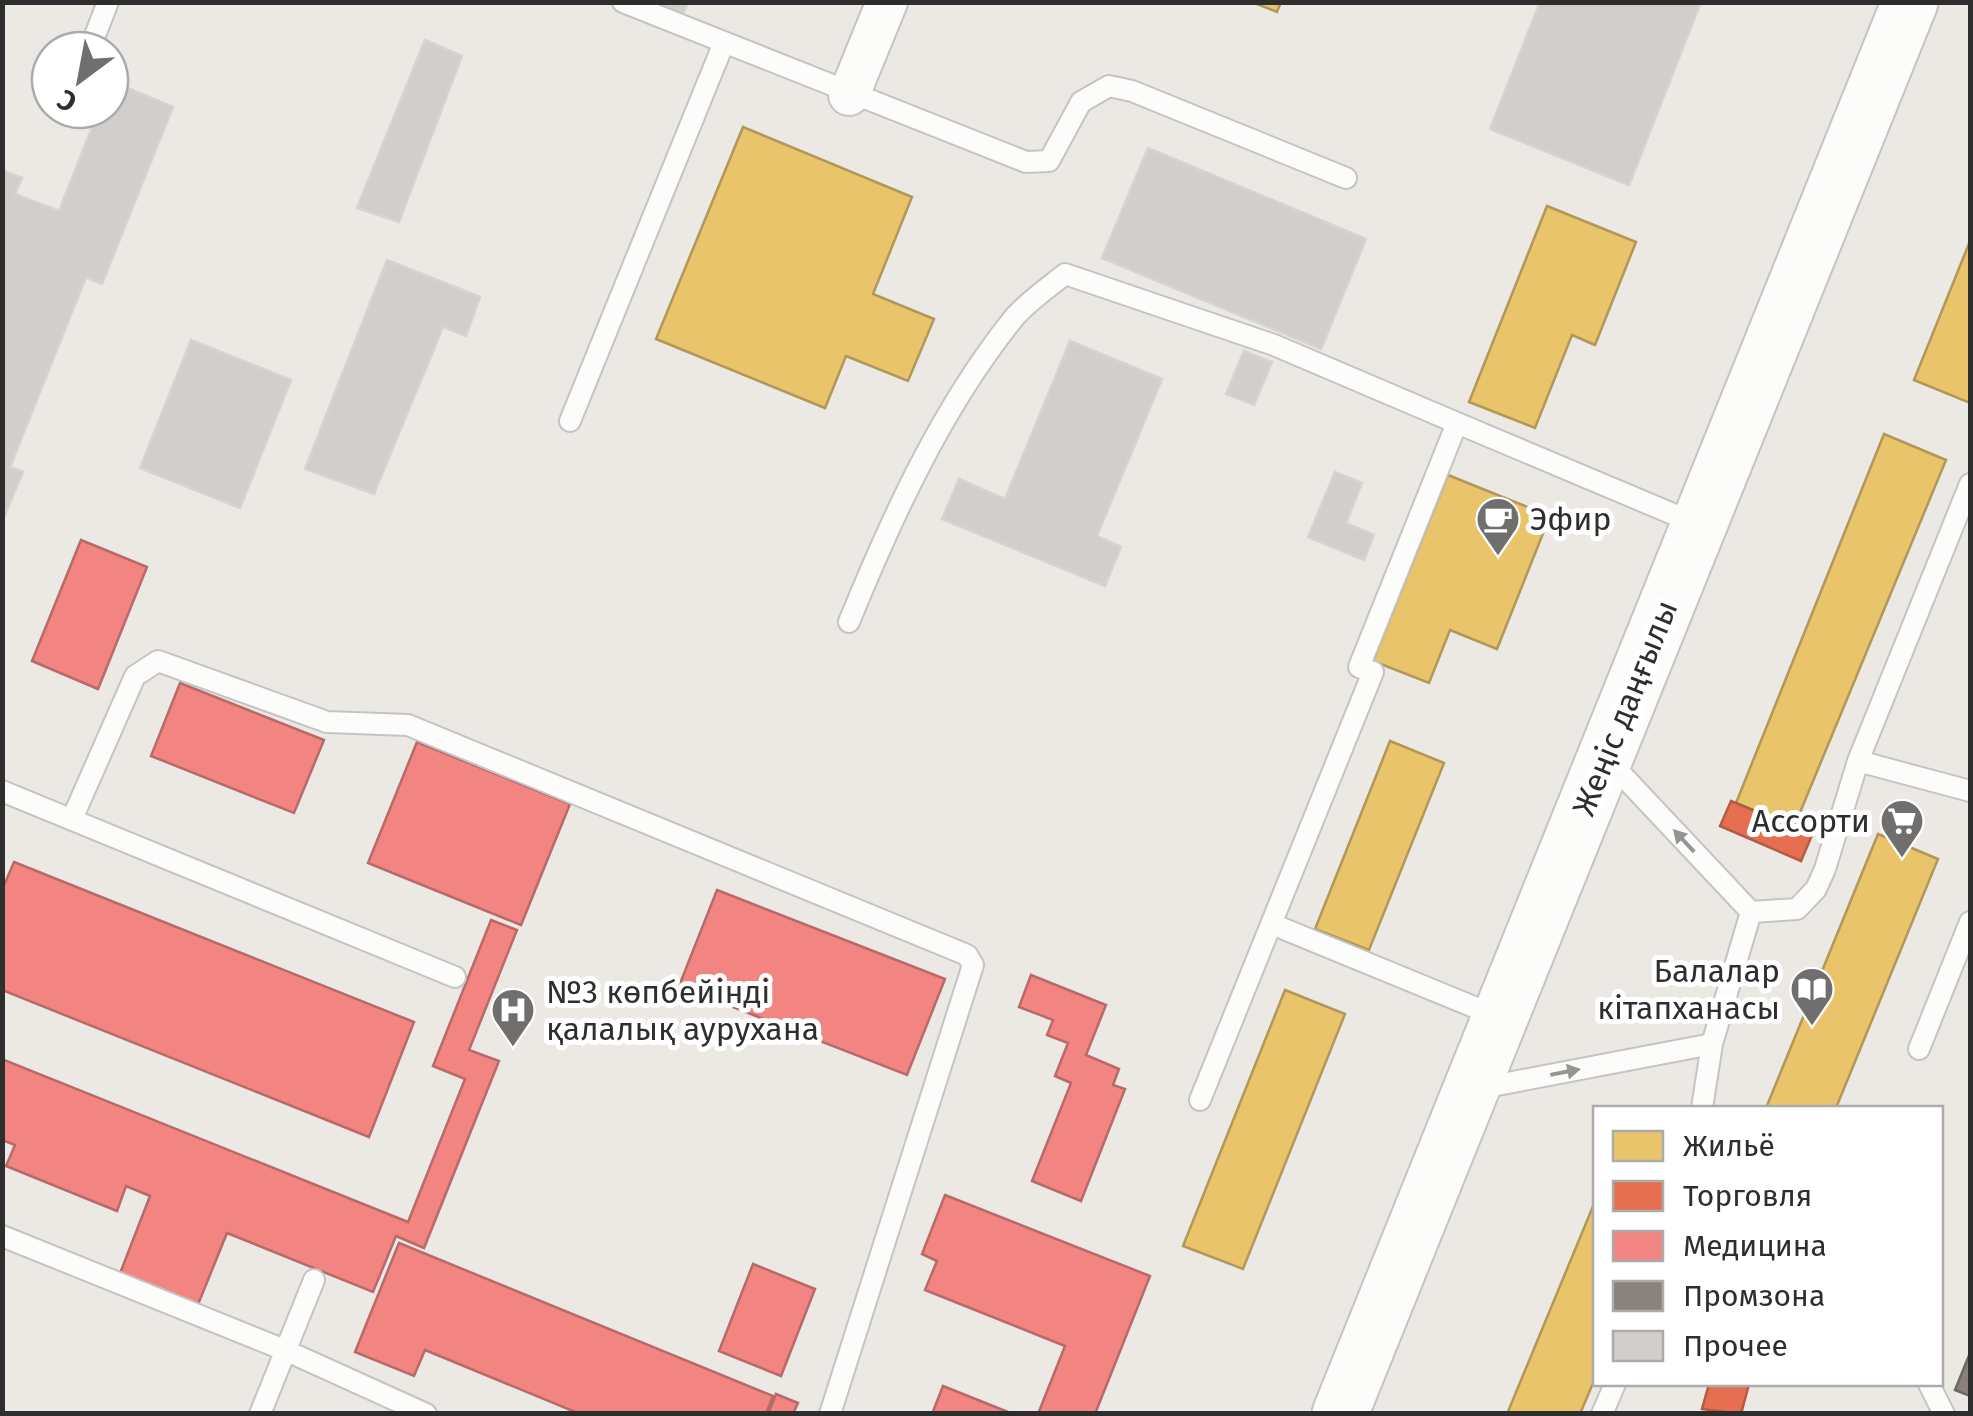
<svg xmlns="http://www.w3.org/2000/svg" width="1973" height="1416" viewBox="0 0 1973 1416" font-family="'Fira Sans',sans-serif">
  <rect width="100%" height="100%" fill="#ece8e4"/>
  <path fill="#e9c46a" stroke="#b19758" stroke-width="2.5" d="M1252,2H1281L1277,12Z
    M743,127L912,197L873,294L934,319L908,381L846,356L825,408L656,339Z
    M1547,206L1636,242L1595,345L1572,335L1535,428L1469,402Z
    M1970,241V403L1914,380Z
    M1884,434L1946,460L1794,827L1736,803Z
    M1448,475L1550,516L1497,649L1450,630L1429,683L1373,661Z
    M1390,741L1444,763L1369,950L1315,929Z
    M1878,834L1938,859L1836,1108H1766Z
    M1285,990L1345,1014L1243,1269L1183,1246Z
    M1596,1199V1376L1580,1414H1507Z"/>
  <path fill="#e76f51" stroke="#b05c46" stroke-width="2.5" d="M1731,801L1794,827L1800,814L1818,821L1801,861L1720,826Z
    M1709,1384H1749L1741,1414L1702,1409Z"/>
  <path fill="#f28482" stroke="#b76a69" stroke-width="2.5" d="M81,540L147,567L98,689L32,661Z
    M180,683L324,740L294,813L151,756Z
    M417,742L570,804L521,925L368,863Z
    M14,862L414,1022L369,1137L2,990V890Z
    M717,890L945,979L907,1075L679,986Z
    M491,920L517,930L469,1050L499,1061L424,1248L396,1236L373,1292L227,1233L197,1307L119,1276L150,1196L126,1186L117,1211L6,1166L15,1145L2,1140V1059L408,1222L465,1079L433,1066Z
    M1031,975L1106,1005L1086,1055L1119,1069L1113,1085L1125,1089L1081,1201L1032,1181L1071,1083L1055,1076L1068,1043L1047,1035L1053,1020L1019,1007Z
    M945,1195L1150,1276L1095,1414H1038L1065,1346L925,1290L937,1261L922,1254Z
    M399,1243L773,1396L766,1414H580L425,1350L414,1376L355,1352Z
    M753,1264L815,1289L781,1376L719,1351Z
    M943,1386L1013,1414H932Z
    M776,1394L798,1403L793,1414H768Z"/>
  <path fill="#8a817c" stroke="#6e6865" stroke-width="2.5" d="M1970,1353V1396L1955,1390Z"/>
  <path fill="#d1cecb" stroke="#d7d4d0" stroke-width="2.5" d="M641,2H688L681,19Z
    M1540,2H1701L1629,185L1490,129Z
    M425,40L462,56L399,222L357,208Z
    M111,81L173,107L102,284L86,277L10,467L23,472L2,522V170L22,178L15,194L59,211L99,110H110Z
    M1148,148L1366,239L1321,349L1102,258Z
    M387,260L480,297L466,336L443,327L374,494L305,469Z
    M191,340L291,380L240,508L140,468Z
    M1070,341L1162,379L1097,536L1121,547L1105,586L942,519L959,479L1005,499Z
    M1244,351L1272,362L1254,405L1226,394Z
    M1335,472L1362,483L1346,523L1374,535L1364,560L1308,537Z"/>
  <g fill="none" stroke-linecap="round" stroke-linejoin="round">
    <defs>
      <path id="service" d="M623,2L1026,162L1049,161L1081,102L1109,86L1132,91L1346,178
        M94,38L108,2
        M570,421L723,45
        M849,622C892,517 941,409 1013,319C1027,302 1048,288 1065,274L1274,345L1457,423
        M1608,760L1751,912
        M1858,761L1970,791
        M2,791L455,977
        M72,819L135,676L158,661L327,722L408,725L967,955L973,965L830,1414
        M1272,924L1496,1016
        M1919,1049L1970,922
        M1476,1089L1712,1044
        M1200,1100L1373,672L1359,667L1457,423L1699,525
        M1702,1108L1712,1044L1751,912L1797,909L1816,889L1825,869L1858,761L1970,484
        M2,1236L287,1351L426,1414
        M1929,1384L1944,1414
        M260,1414L314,1280
        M1602,1414L1615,1384"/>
      <path id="minor" d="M849,95L887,2"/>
      <path id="secondary" d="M1340,1414L1910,2"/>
    </defs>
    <use href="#service" stroke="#c5c4c5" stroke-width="24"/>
    <use href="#minor" stroke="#c5c4c5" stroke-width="44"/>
    <use href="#secondary" stroke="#c5c4c5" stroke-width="59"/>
    <use href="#service" stroke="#fcfcfb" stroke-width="20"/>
    <use href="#minor" stroke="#fcfcfb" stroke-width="40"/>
    <use href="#secondary" stroke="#fcfcfb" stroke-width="55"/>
  </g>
  <defs><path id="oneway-solid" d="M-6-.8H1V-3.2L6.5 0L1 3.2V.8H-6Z" transform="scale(2.5)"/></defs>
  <g fill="#959594">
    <use href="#oneway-solid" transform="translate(1684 841) rotate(-133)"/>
    <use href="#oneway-solid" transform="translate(1565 1072) rotate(-11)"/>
  </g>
  <defs>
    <symbol id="cafe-pin" viewBox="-11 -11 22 30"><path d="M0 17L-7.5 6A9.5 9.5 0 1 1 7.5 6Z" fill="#706f6e" stroke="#fff"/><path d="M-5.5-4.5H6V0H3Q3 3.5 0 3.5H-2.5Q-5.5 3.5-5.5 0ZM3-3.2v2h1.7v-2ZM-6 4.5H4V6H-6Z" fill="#fff"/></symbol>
    <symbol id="supermarket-pin" viewBox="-11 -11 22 30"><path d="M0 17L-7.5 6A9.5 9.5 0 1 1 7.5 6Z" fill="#706f6e" stroke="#fff"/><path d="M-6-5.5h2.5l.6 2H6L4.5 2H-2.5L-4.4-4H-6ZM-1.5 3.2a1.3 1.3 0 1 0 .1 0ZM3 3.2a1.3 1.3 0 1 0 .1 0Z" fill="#fff"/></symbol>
    <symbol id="library-pin" viewBox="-11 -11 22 30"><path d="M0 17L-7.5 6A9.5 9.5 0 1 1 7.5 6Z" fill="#706f6e" stroke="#fff"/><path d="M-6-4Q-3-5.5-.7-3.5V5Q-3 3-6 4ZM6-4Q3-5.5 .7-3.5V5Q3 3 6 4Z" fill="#fff"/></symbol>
    <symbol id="hospital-pin" viewBox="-11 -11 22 30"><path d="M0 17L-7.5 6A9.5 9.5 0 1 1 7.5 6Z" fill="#706f6e" stroke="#fff"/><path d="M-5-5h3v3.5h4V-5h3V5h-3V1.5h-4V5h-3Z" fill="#fff"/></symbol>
  </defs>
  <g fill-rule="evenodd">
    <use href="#cafe-pin" x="1473" y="494" width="50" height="68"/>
    <use href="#supermarket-pin" x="1877" y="796" width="50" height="68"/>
    <use href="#library-pin" x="1787" y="964" width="50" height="68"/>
    <use href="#hospital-pin" x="488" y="985" width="50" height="68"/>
  </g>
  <g text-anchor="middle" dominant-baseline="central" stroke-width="10" stroke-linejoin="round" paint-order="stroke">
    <g font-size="32" fill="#2e2e2e" stroke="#fff" text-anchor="start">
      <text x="1530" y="519">Эфир</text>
      <text x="1870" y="821" text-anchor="end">Ассорти</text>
      <text x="1780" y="971" text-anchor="end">Балалар<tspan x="1780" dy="37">кітапханасы</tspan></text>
      <text x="546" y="992">№3 көпбейінді<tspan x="546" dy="37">қалалық аурухана</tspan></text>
    </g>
    <g font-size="32" fill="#2e2e2e" stroke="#fff">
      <text transform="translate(1625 708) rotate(-68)">Жеңіс даңғылы</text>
    </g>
  </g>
  <rect width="1973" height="1416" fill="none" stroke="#2e2e2e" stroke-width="10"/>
  <rect x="1593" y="1106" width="350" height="280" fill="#ffffff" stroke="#ababab" stroke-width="2.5"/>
  <rect x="1613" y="1131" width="50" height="30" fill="#e9c46a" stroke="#ababab" stroke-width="2.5"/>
  <text x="1683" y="1156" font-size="30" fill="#2e2e2e">Жильё</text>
  <rect x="1613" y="1181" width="50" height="30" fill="#e76f51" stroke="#ababab" stroke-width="2.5"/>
  <text x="1683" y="1206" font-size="30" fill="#2e2e2e">Торговля</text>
  <rect x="1613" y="1231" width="50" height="30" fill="#f28482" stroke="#ababab" stroke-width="2.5"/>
  <text x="1683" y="1256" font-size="30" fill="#2e2e2e">Медицина</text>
  <rect x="1613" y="1281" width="50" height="30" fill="#8a817c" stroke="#ababab" stroke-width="2.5"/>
  <text x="1683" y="1306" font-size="30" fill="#2e2e2e">Промзона</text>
  <rect x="1613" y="1331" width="50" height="30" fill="#d1cecb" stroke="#ababab" stroke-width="2.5"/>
  <text x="1683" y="1356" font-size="30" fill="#2e2e2e">Прочее</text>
  <g transform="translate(80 80) rotate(212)"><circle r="48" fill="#ffffff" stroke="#ababab" stroke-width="2.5"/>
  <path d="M0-8L18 38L0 25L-18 38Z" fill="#706f6e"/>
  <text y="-15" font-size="28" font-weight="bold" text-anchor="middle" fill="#2e2e2e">С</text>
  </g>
</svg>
